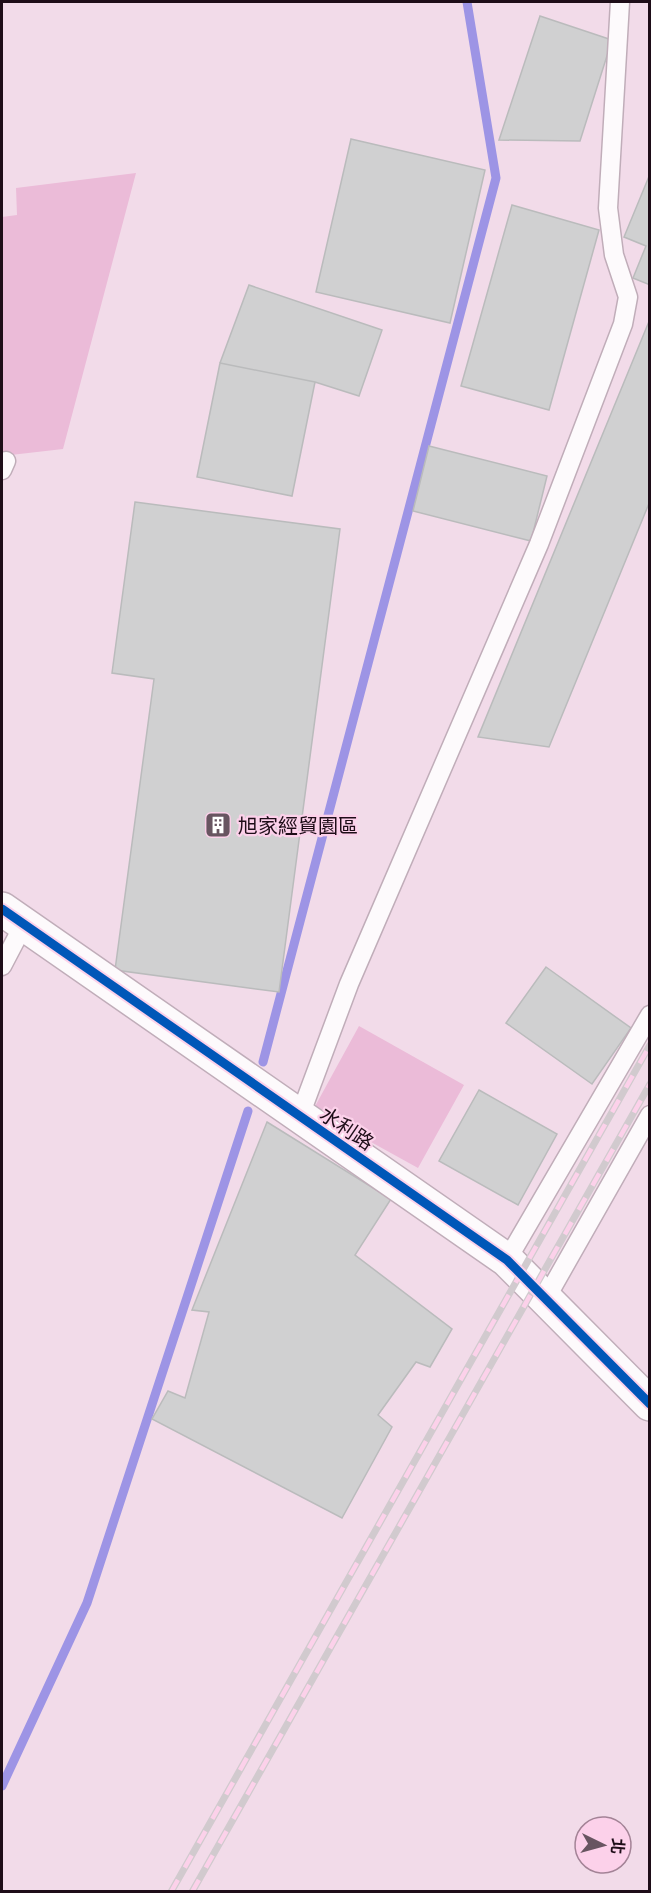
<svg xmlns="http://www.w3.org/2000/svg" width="651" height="1893" viewBox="0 0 651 1893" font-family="Ubuntu,'Noto Sans TC',sans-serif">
  <rect width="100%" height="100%" fill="#f2dbe9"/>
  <path fill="#ebbbd8" d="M136,173L63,449L2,456V217L17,215L16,188Z
    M359,1026L464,1085L418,1168L313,1110Z"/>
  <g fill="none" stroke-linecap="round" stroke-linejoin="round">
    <path stroke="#9d94e5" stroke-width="9" d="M263,1062L496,178L467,2
      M2,1786L87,1603L248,1111"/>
  </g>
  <path fill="#d0d0d1" stroke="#babbbc" stroke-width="1.5" d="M540,16L612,40L580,141L499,140Z
    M351,139L485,170L450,323L316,292Z
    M650,174V285L633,278L646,246L624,237Z
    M512,205L599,230L549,410L461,386Z
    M249,285L382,330L359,396L315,382L220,363Z
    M650,319V501L549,747L478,737Z
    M220,363L315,382L292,496L197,477Z
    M429,446L547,476L531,541L413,511Z
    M135,502L340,529L279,992L115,970L154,679L112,673Z
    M546,967L631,1028L592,1084L506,1023Z
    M479,1090L557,1134L518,1205L439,1161Z
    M267,1122L391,1199L355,1255L452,1329L430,1367L416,1362L378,1415L392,1427L342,1518L152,1419L168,1391L185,1398L209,1312L192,1310Z"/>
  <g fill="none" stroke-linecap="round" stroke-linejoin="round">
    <defs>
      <path id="lane" d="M2,470L6,461
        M2,966L24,924
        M299,1118L349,984L539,544L623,324L628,297L614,255L608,208L620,2
        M507,1260L650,1015
        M545,1300L650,1115"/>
      <path id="street" d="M2,909L507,1260L650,1404"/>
    </defs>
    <use href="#lane" stroke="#c0adb9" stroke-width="21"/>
    <use href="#street" stroke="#c0adb9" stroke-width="36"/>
    <use href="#lane" stroke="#fdfafc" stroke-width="18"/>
    <use href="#street" stroke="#fdfafc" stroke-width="33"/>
    <defs>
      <path id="rail" d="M171,1892L650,1045
        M192,1892L650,1084"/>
    </defs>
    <use href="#rail" stroke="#d1cace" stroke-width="7"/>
    <use href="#rail" stroke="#fcd1ea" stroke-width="4.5" stroke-dasharray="14" stroke-linecap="butt"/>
    <defs>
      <path id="cycleway" d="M2,909L507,1260L650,1404"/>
    </defs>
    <use href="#cycleway" stroke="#fcd1ea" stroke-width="13"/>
    <use href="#cycleway" stroke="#0057b8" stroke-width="9"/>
  </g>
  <defs>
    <symbol id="building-square" viewBox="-11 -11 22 22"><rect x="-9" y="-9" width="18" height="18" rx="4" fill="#685561" stroke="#fcd1ea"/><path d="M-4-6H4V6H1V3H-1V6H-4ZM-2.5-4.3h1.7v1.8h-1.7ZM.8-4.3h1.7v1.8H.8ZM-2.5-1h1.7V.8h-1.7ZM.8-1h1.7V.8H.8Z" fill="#fff"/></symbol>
  </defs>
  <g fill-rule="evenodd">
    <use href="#building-square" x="203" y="810" width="30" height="30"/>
  </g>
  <g text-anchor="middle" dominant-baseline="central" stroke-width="4.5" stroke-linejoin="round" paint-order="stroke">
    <g font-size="20" fill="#1e0d18" stroke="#fcd1ea" text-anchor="start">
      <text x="238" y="825">旭家經貿園區</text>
    </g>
    <g font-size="20" fill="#1e0d18" stroke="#fcd1ea">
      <text transform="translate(347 1128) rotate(34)">水利路</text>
    </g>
  </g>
  <rect width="651" height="1893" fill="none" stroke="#1e0d18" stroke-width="6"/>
  <g transform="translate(603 1845) rotate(95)"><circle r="28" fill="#fcd1ea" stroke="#a38396" stroke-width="1.5"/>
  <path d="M0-4.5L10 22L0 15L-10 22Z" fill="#685561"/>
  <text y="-9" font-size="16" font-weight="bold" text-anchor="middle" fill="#1e0d18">北</text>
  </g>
</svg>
